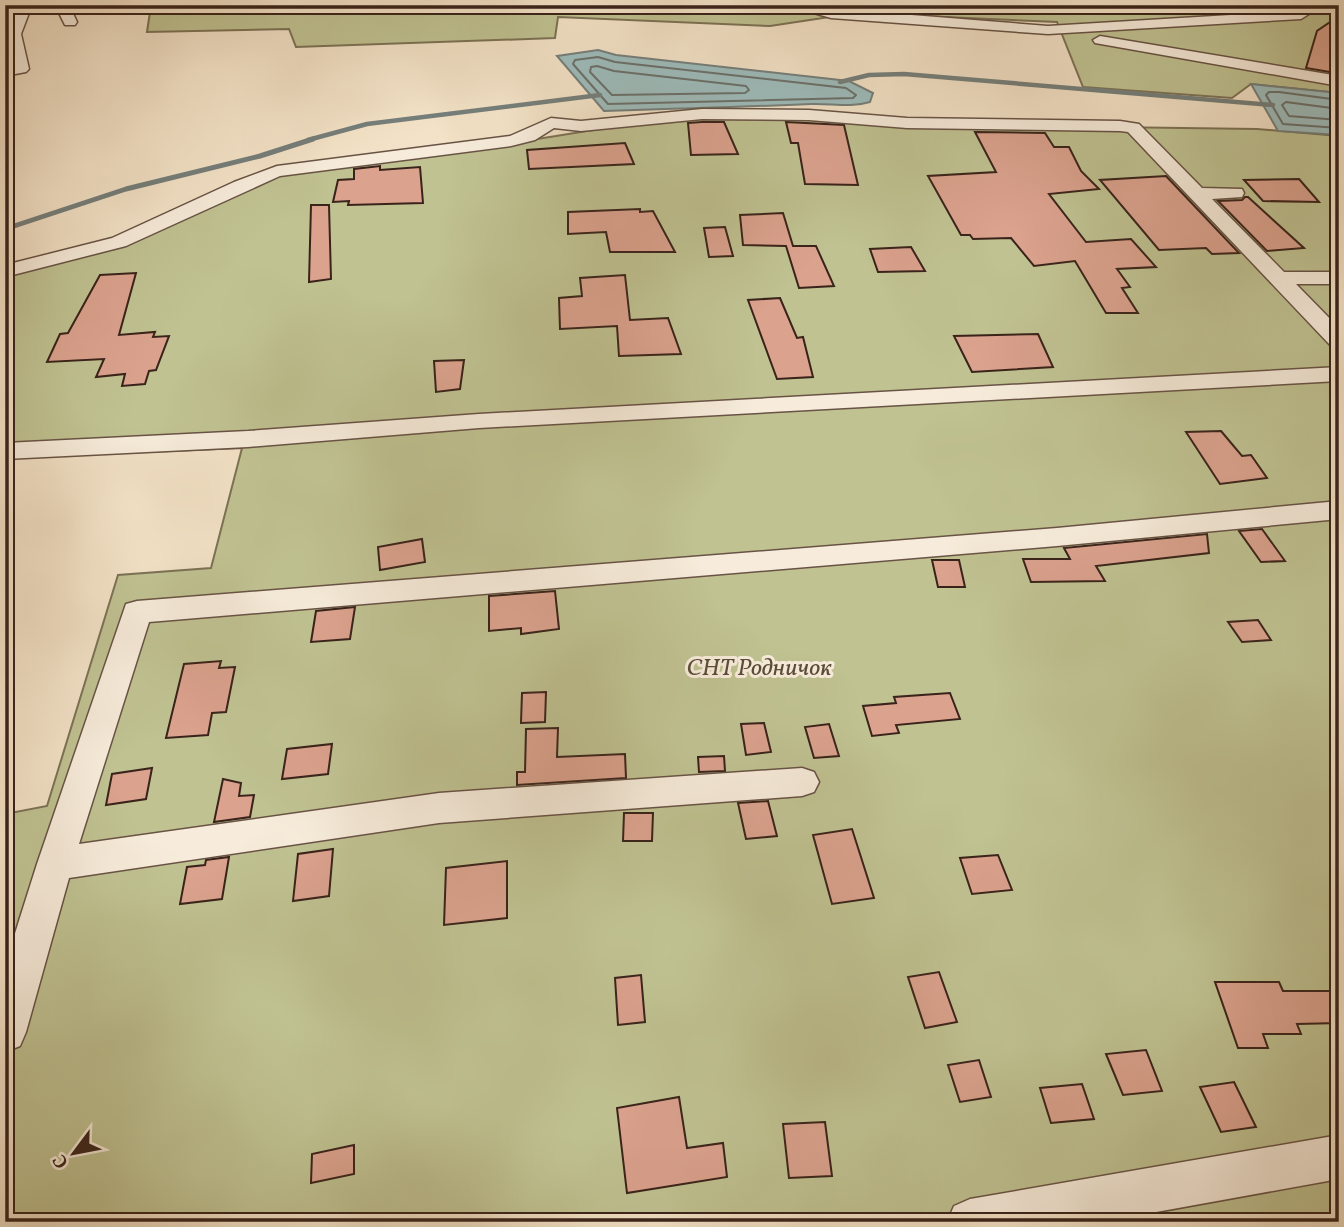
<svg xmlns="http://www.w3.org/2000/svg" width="1344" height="1227" viewBox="0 0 1344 1227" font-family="Vollkorn,serif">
  <rect width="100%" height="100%" fill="#f3e2c7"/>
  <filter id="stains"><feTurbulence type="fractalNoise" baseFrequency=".00286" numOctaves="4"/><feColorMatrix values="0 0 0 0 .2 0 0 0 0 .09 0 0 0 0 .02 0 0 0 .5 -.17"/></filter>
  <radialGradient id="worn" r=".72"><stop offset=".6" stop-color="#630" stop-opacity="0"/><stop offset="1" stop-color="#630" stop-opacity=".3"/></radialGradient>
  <path fill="#c0c292" stroke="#7c7256" stroke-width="2" d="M151,5H1339V93L1251,84L1232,98L1083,87L1057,22L856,13L770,26L558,17L555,38L296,47L289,29L147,32Z
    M714,116L814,118L882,124L1257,129L1339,136V1222H5V814L47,806L118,575L211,568L242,448L5,458V264L134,239L276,172L531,140L637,123Z"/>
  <path fill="#9dbcbc" stroke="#757f7b" stroke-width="2" d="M598,50L616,55L849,81L873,93L870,102C850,108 831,103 811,104C742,107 673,109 604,111L557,56Z
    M1251,84L1339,93V135L1278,131Z"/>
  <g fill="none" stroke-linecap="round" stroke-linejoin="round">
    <path stroke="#6b706b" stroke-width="2" d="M598,57L615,62L846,88L856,95L853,98L608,104L573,64L575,60Z
      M597,66L614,71L746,86L749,90L745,93L612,95L590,72L591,67Z
      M1339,100L1279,92H1269L1266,95L1283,124L1339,128
      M1339,109L1286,102L1282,105L1289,116L1339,120"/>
    <path stroke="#757f7b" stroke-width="4.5" d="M840,82L869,75L904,74L1273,105
      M308,140L367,124L600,95"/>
    <path stroke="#757f7b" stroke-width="5" d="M5,229L126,189L260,156L313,139"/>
  </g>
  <path fill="#dba28e" stroke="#39231a" stroke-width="2" d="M1339,16V60L1336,73L1306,68L1317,31Z
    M702,122H724L738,154L691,155L688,123Z
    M786,122L844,125L858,185L805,184L798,143H791Z
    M975,132L1045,133L1054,147H1069L1081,171L1099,189L1049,194L1086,242L1131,239L1156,267L1117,269L1130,287L1122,288L1138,313H1106L1075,261L1034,266L1011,238L973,239L970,235H961L928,176L996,172Z
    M625,143L634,164L529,169L527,150Z
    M380,166V170L420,167L423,203L348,205L349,201L333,202L338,180L354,179V169Z
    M1166,176L1239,253L1212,254L1206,248L1159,250L1100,180Z
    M1299,179L1319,202L1263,201L1244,180Z
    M1245,197H1248L1304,248L1267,251L1218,201L1242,200Z
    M311,205H329L331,279L309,282Z
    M640,209V212L653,211L675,252H610L606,232L568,234V212Z
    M783,213L793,246H816L834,286L799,288L786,246L743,245L740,215Z
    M725,227L733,256L709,257L704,228Z
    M911,247L925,271L878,272L870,249Z
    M136,273L119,335L155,332L153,337L169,336L156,370L149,371L145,384L122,386L125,374L96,377L104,359L47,362L60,334L68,333L100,275Z
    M625,275L630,320L668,318L681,354L619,356L617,326L560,329L559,298L582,296L580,278Z
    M780,298L797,338L803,337L813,377L777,379L748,300Z
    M1038,334L1053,367L972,372L954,336Z
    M464,360L460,389L436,392L434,361Z
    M1221,431L1242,456L1251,455L1267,478L1220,484L1186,432Z
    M1262,529L1285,561L1261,562L1239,531Z
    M1207,534L1209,553L1096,566L1105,581L1031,582L1023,559H1070L1064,548Z
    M422,539L425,562L380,570L378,547Z
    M932,560H959L965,587H938Z
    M555,591L559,629L521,634V628L489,631V596Z
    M355,607L350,639L311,642L316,611Z
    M1258,620L1271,640L1242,642L1228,622Z
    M221,661L219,668L235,667L226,712L212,713L208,735L166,738L184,664Z
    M546,692L545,722L521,723L522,693Z
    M950,693L960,719L896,725L899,733L872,736L863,706L896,703L894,697Z
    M764,723L771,752L746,755L741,724Z
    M829,724L839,756L814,758L805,727Z
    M558,728L557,757L625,754L626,778L517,785V772H525L526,729Z
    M332,744L328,774L282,779L287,749Z
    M724,756L725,771L699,772L698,757Z
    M152,768L146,799L106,805L112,774Z
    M223,779L241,783L239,796L254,795L250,817L214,822Z
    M768,801L777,836L746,839L738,803Z
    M624,813H653L652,841H623Z
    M852,829L874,898L832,904L813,835Z
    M333,849L329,896L293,901L298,854Z
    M998,855L1012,890L972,894L960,858Z
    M229,857L222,899L180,904L187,867L205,865L206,860Z
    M507,861V918L444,925L446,868Z
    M939,972L957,1022L925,1028L908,977Z
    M641,975L645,1022L618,1025L615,978Z
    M1215,982H1279L1283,991H1339V1023L1297,1024L1301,1034H1263L1268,1048H1238Z
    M1146,1050L1162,1091L1123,1095L1106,1054Z
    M979,1060L991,1097L960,1102L948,1065Z
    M1234,1082L1256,1127L1221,1132L1200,1087Z
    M1082,1084L1094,1119L1051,1123L1040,1088Z
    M679,1097L687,1148L723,1143L727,1177L627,1193L617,1108Z
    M825,1122L832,1176L789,1178L783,1124Z
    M354,1145V1174L311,1183L312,1154Z"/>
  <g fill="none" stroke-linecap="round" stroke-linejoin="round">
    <defs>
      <path id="minor" d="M18,5H32L21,34L29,69L26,72L5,76V67L13,66L7,34Z
        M55,5H69L77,22L75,25H65Z
        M786,5L1048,26L1298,11L1307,5H1323L1301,19L1048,34L831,18Z
        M1100,36L1339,76V86L1095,43L1093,40Z
        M702,109L809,110L907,118L1120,121L1139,124L1202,188L1242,189L1244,193L1242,197L1212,199L1284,272H1339V284H1296L1339,328V348L1331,346L1128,132L1120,131L907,128L809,120L702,119L581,131L554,128L535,140L511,146L280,176L126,246L5,277V265L112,238L234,182L277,166L510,136L551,118L581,121Z
        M1339,367V381L479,428L248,447L5,459V443L248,431L479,414Z
        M1339,501V519L1057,546L149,622L79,844L439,793L802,768L814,772L819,782L814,792L802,796L439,823L69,878L26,1032L20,1046L5,1052V965L37,864L126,604L137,601L1057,528Z
        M1339,1135V1179L1101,1222H947L954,1206L970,1199Z"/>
    </defs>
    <use href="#minor" stroke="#685345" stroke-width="3"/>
    <use href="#minor" fill="#f7ecdb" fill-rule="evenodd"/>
  </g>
  <g text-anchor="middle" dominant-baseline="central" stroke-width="6" stroke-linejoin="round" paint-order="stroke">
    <g font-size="24" font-style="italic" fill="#5b4b38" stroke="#f7ecdb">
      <text x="759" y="669">СНТ Родничок</text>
    </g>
  </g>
  <rect width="1344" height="1227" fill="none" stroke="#f3e2c7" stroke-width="28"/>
  <rect x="7" y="7" width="1330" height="1213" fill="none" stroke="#39231a" stroke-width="3.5"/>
  <rect x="14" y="14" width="1316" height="1199" fill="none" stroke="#39231a" stroke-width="2"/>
  <g transform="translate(74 1153) rotate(238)" stroke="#f7ecdb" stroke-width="5" paint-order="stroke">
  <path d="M0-5L12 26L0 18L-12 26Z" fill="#39231a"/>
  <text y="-10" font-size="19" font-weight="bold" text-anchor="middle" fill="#39231a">С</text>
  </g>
  <rect width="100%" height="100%" filter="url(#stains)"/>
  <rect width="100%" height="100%" fill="url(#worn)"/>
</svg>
